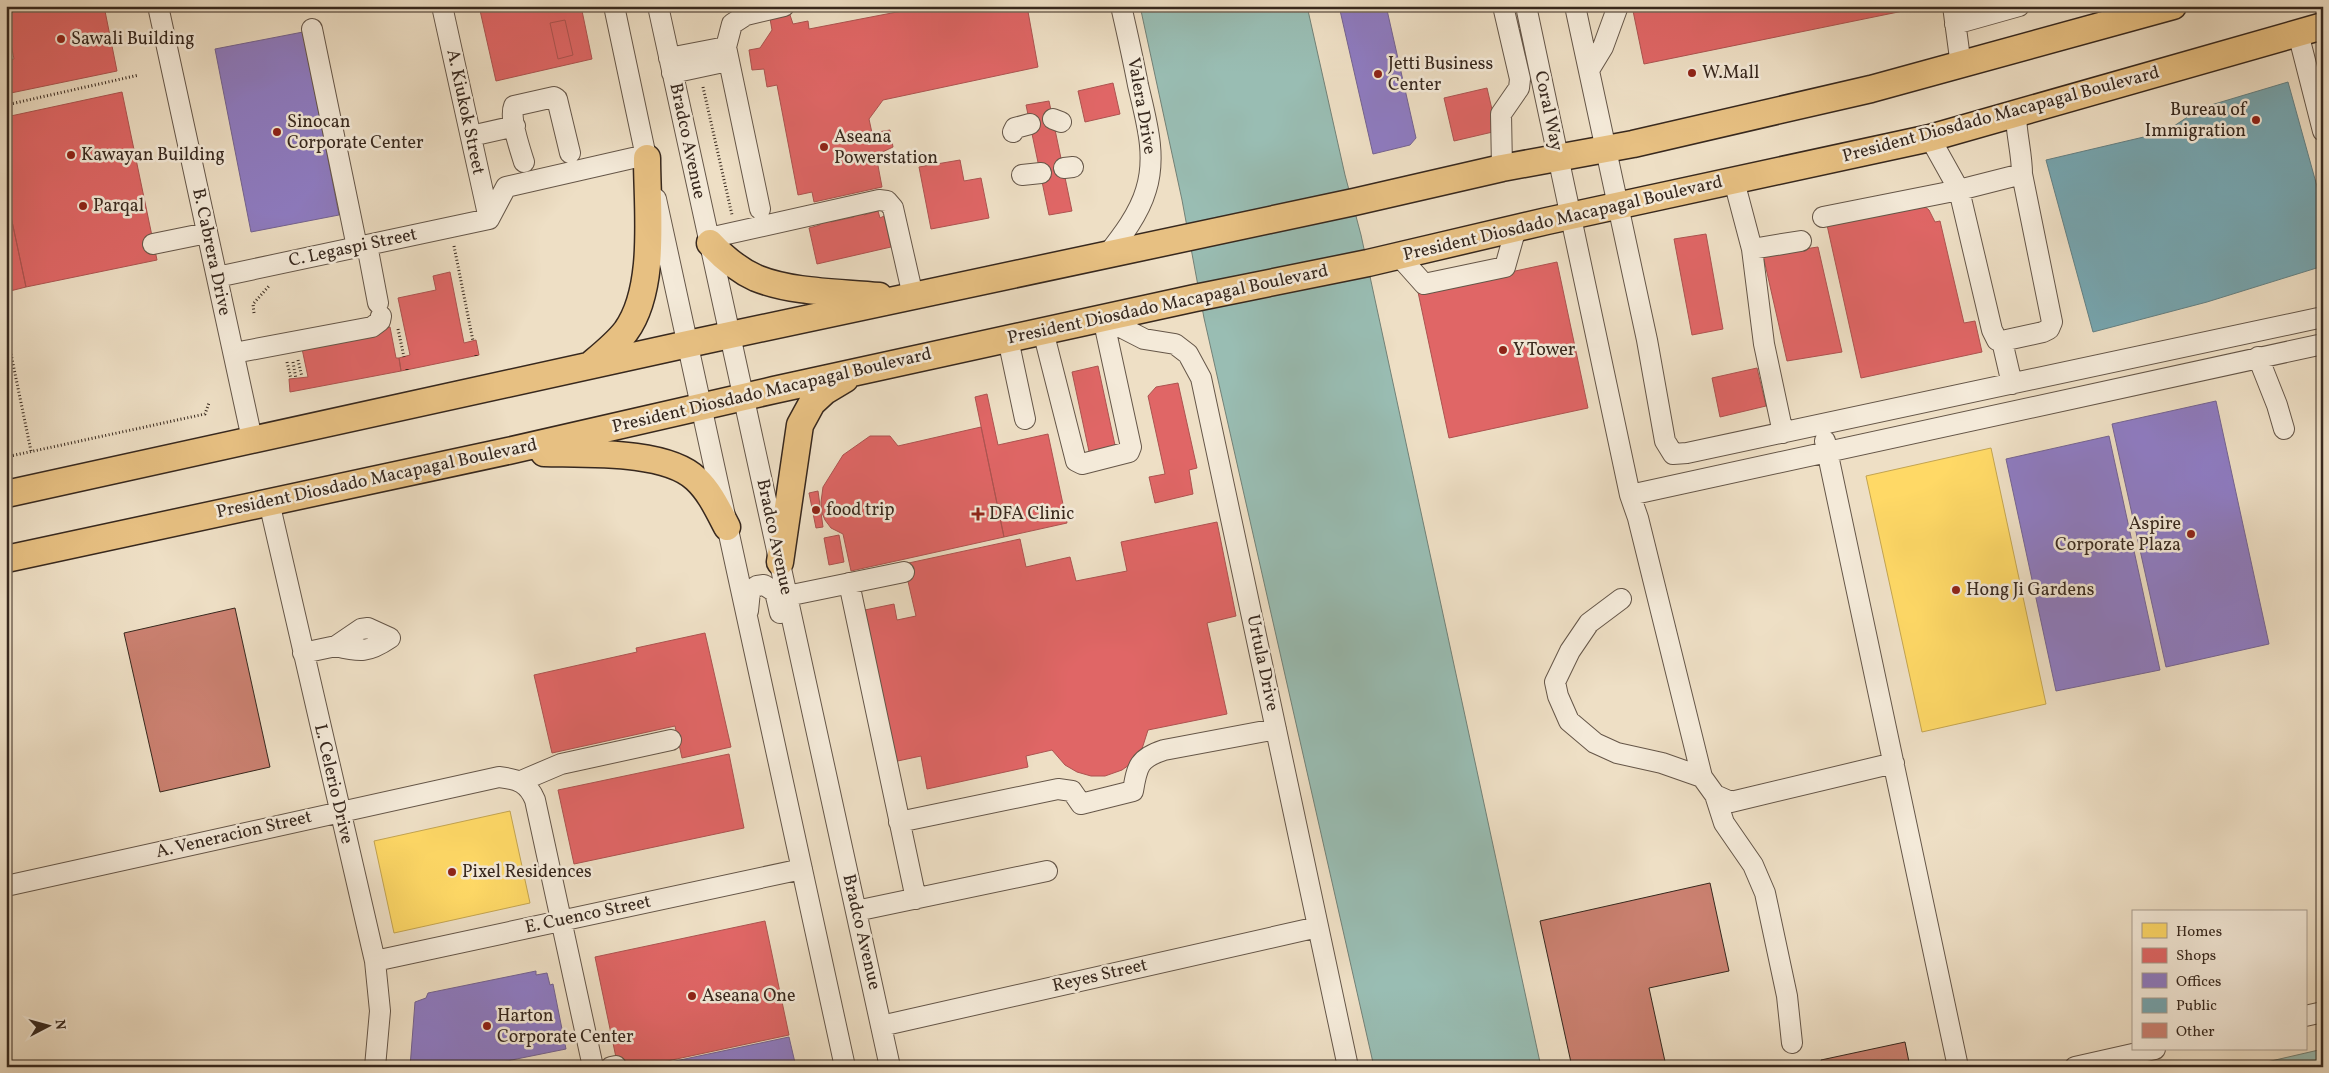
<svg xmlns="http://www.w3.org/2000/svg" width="2329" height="1073" viewBox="0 0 2329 1073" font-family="Vollkorn,serif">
  <rect width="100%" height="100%" fill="#eedfc5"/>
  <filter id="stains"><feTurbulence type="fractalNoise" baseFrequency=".004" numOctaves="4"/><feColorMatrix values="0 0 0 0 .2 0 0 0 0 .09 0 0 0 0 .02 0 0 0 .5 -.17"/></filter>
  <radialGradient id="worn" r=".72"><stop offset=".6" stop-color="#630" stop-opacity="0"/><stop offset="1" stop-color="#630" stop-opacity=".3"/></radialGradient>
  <path fill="#99bdb3" stroke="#728177" d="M1140,6H1307L1345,175L1361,235L1541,1067H1374L1204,318L1182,200Z
    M2323,1049V1067H2245Z"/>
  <path fill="#ffd966" stroke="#c3a450" d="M1991,448L2046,704L1922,732L1866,476Z
    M510,811L530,903L394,933L374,841Z"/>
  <path fill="#e06666" stroke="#ad5350" d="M6,6H104L117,71L6,94V60L14,59L6,20Z
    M479,6H581L592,59L496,81Z
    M928,6H1027L1038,67L883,100L869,119L872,133L890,130L893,147L876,155L882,187L814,202L812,192L798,195L777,85L767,87L764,69L752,70L749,50L760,48L772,30L769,13L788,9L793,24L808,21L809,29Z
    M1632,6H1908V10L1644,64Z
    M565,20L573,55L558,59L550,23Z
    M1113,83L1120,114L1085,122L1078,91Z
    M1487,88L1497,131L1454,141L1444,98Z
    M122,92L157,260L26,287L6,193V117Z
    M1049,101L1072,211L1049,215L1026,105Z
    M960,160L964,181L981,178L989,218L931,229L919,167Z
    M6,193L26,287L6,292Z
    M1924,206L1929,210L1935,222L1940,221L1964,323L1975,321L1982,352L1861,378L1827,225Z
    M863,209L864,215L878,211L880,218L884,216L891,247L817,264L809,228L820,225L819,219L830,217L831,222L854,217L853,211Z
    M1706,234L1723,329L1692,335L1674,239Z
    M1818,247L1842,352L1787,361L1763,255Z
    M1557,262L1588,408L1449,438L1418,292Z
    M450,272L464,343L476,340L479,355L401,371L399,358L410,355L398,298L436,290L433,276Z
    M390,327L396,358H399L401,371L290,392L289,379L308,377L301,344Z
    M1098,366L1116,450L1090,456L1072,372Z
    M1757,368L1766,406L1720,417L1712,378Z
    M1178,383L1197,468L1189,470L1193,494L1155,503L1149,477L1165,474L1148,396L1156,387Z
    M987,394L998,445L1048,434L1067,523L1004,537L975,397Z
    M981,427L1004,537L851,571L843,534L831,528L825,520L822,513L821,502L823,487L843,455L870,436H890L898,446Z
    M818,491L823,527L816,528L809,493Z
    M1217,522L1236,616L1207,623L1227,714L1148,730L1141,752L1129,765L1122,770L1105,776H1091L1077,772L1065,765L1052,750L1026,756L1028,767L927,789L921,756L893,762L860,611L894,604L897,620L916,616L904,564L1020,539L1026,567L1070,557L1076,581L1127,571L1121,542Z
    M839,535L844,562L829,565L824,538Z
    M705,633L731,747L682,758L675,726L552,753L534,675L637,652L636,648Z
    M729,754L744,828L574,864L558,790Z
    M765,921L789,1035L639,1067H618L595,957Z"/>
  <path fill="#8e7cc3" stroke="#746392" d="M1339,6H1402L1387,10L1416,138L1410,145L1373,154Z
    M303,32L339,215L251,232L215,49Z
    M2216,401L2269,644L2166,667L2112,424Z
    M2109,436L2160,670L2056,691L2006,459Z
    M536,971V975L547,973L550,985L553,984L566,1049L477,1067H410L415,1002L426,998L428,993Z
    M789,1037L796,1067H647Z"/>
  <path fill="#76a5af" stroke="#638084" d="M2288,82L2323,208V266L2207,302L2093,332L2046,160L2165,132L2201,108Z"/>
  <path fill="#cb8171" stroke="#37281e" d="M235,608L270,767L160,792L124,633Z
    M1710,883L1729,971L1649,988L1666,1066L1572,1067L1540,921Z
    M1905,1042L1910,1067H1822L1821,1060Z"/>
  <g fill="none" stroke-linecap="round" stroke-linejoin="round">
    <defs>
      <path id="minor" d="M158,6L252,439
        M442,6L489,219
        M614,6L649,171
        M658,6L890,1067
        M1526,6L1630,495L1638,518L1702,777L1715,795L1731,802L1894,763
        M1575,6L1647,340L1665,441L1673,454L1687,453L2323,317
        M1953,6L1961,66
        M1955,24L2019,6
        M312,29L357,247
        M2298,33L2323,131
        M669,58L726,47
        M1589,70L1603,47L1618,6
        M672,73L728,61
        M1053,119L1061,122
        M1013,132L1015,128L1030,124
        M471,136L515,126
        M1930,138L1959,190L1992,330L1997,340L2002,341L2012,384
        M524,162C520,149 509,118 514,106L554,97L557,99L570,153
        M1064,168L1073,167
        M1502,168L1501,114L1519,88L1520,79L1503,6
        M1022,175L1041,173
        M1734,181L1752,249L1764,344L1783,433
        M656,199L845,1067
        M760,209L726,47L732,24L746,15L784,6
        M1823,217L1959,190L2022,174
        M489,219L506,187L646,155
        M709,238L879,200L887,201L893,208L913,296
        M153,244L207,233
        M367,245L378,303
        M1752,249L1801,241
        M1107,255C1122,236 1139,214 1146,190C1157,155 1146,120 1138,85C1133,59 1127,32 1121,6
        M1399,256L1424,284L1505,267L1516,228
        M217,277L489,219
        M1103,318L1144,339L1175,344L1188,354L1201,378L1348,1067
        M1043,331L1076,461L1082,464L1129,452L1131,447L1103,318
        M1008,339L1025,419
        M2002,341L2043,332L2049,329L2052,322L2022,174C2022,153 2016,134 2016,114
        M234,353L372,327L380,321L381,316
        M2258,357L2277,405L2284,429
        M1825,441L1958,1067
        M1630,495L2323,344
        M269,502L375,961L380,1011L375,1067
        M849,583L916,899
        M787,596L904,572
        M1621,599L1589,623L1570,651L1555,682L1558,696L1569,721L1595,743L1617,753L1662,763L1702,777
        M748,611L750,591L757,586L764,585L775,592L780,613
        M303,653L336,646L361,629L368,628L390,638C368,653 360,652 336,646
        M521,781L561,764L671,740
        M1715,795L1724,823L1753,865L1765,893L1787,996L1792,1043
        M899,822L1058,789L1072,791L1081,804L1133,791C1137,766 1139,758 1164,750L1276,729
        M6,886L499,777C518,779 528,783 535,800L593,1067
        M856,911L1047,871
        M375,961L802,869
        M2305,1016L2323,1012
        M881,1026L1318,927
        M611,1067L616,1066
        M2075,1067L2155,1049"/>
      <path id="major" d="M710,243C723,257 738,270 756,278C793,293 840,292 879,296
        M590,365C602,355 616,344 626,331C657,288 647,209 647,158
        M544,453C585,454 666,450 696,479C710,492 718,510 727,527
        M6,494L688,344L1354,202L1502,168L1633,144L1871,89L2173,6
        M6,559L508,451L774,390L1195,298L1368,263L1547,221L1930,138L2323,26
        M780,562L800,425L812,403L825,391L845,379"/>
    </defs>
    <use href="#minor" stroke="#655648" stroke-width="22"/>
    <use href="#major" stroke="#37281e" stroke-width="29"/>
    <path stroke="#37281e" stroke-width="3" stroke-dasharray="1 2.5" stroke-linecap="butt" d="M703,87L732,215
      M6,105L139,75
      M454,246L473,341
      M254,313L253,304L269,286
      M398,329L404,357
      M6,330L31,451
      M476,355V357
      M298,360L302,377
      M287,362L291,379
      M293,362L296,379
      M407,369V372
      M6,457L205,414L209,403"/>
    <use href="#minor" stroke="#f4ead9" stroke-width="20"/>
    <use href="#major" stroke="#e7c082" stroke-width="26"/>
  </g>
  <g fill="#8f2418" stroke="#f4ead9" stroke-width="2">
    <circle cx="61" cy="39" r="5"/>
    <circle cx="1692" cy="73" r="5"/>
    <circle cx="1378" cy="74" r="5"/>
    <circle cx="2256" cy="120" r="5"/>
    <circle cx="277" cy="132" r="5"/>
    <circle cx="824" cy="147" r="5"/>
    <circle cx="71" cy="155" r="5"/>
    <circle cx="83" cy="206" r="5"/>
    <circle cx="1503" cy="350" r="5"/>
    <circle cx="816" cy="510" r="5"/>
    <path d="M975.5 506.5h5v5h5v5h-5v5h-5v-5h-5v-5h5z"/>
    <circle cx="2191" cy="534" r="5"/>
    <circle cx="1956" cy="590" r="5"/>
    <circle cx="452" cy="872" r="5"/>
    <circle cx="692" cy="996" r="5"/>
    <circle cx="487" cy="1026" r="5"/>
  </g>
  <g text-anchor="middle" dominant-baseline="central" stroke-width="5" stroke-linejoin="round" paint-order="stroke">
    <g font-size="18" fill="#37281e" stroke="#f4ead9" text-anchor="start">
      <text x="71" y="39">Sawali Building</text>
      <text x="1388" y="64">Jetti Business<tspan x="1388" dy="21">Center</tspan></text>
      <text x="1702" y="73">W.Mall</text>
      <text x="2246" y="110" text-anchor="end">Bureau of<tspan x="2246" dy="21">Immigration</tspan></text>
      <text x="287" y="122">Sinocan<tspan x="287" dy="21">Corporate Center</tspan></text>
      <text x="834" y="137">Aseana<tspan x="834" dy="21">Powerstation</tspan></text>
      <text x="81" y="155">Kawayan Building</text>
      <text x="93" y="206">Parqal</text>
      <text x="1513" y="350">Y Tower</text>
      <text x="826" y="510">food trip</text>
      <text x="989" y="514">DFA Clinic</text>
      <text x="2181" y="524" text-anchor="end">Aspire<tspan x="2181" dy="21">Corporate Plaza</tspan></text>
      <text x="1966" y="590">Hong Ji Gardens</text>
      <text x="462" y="872">Pixel Residences</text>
      <text x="702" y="996">Aseana One</text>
      <text x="497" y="1016">Harton<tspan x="497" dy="21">Corporate Center</tspan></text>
    </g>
    <g font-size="18" fill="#37281e" stroke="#f4ead9">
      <text transform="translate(1141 106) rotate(80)">Valera Drive</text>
      <text transform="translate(1548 111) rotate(78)">Coral Way</text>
      <text transform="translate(465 112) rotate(78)">A. Kiukok Street</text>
      <text transform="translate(2001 115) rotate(-15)">President Diosdado Macapagal Boulevard</text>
      <text transform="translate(687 141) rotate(78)">Bradco Avenue</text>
      <text transform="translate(1563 219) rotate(-13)">President Diosdado Macapagal Boulevard</text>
      <text transform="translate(353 248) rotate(-12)">C. Legaspi Street</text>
      <text transform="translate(211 252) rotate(78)">B. Cabrera Drive</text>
      <text transform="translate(1168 305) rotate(-12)">President Diosdado Macapagal Boulevard</text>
      <text transform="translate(772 391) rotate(-13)">President Diosdado Macapagal Boulevard</text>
      <text transform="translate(377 479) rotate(-12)">President Diosdado Macapagal Boulevard</text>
      <text transform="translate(774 537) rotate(78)">Bradco Avenue</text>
      <text transform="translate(1262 663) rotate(78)">Urtula Drive</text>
      <text transform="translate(333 784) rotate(77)">L. Celerio Drive</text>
      <text transform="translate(234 835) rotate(-13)">A. Veneracion Street</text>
      <text transform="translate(588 915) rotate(-12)">E. Cuenco Street</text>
      <text transform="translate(861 932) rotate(77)">Bradco Avenue</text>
      <text transform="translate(1100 976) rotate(-13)">Reyes Street</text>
    </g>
  </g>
  <rect width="2329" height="1073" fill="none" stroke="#eedfc5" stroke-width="25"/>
  <rect x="8" y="8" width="2314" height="1058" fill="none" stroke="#37281e" stroke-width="2.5"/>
  <rect x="12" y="12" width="2304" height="1048" fill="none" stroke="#37281e"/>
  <rect x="2132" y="910" width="175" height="140" fill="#f4ead9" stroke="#a89c8e"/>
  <rect x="2142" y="923" width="25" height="15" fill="#ffd966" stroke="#a89c8e"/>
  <text x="2176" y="936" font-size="15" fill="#37281e">Homes</text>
  <rect x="2142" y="948" width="25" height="15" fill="#e06666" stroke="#a89c8e"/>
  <text x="2176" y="960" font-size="15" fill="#37281e">Shops</text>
  <rect x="2142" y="973" width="25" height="15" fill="#8e7cc3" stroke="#a89c8e"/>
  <text x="2176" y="986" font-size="15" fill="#37281e">Offices</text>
  <rect x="2142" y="998" width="25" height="15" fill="#76a5af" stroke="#a89c8e"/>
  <text x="2176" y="1010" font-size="15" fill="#37281e">Public</text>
  <rect x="2142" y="1023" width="25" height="15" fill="#cb8171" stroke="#a89c8e"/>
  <text x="2176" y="1036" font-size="15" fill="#37281e">Other</text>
  <g transform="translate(48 1026) rotate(84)" stroke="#f4ead9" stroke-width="4" paint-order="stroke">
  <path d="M0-4L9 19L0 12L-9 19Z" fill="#37281e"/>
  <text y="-8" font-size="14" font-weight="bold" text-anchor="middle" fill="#37281e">N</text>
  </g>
  <rect width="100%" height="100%" filter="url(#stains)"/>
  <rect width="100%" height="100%" fill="url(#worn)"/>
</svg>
